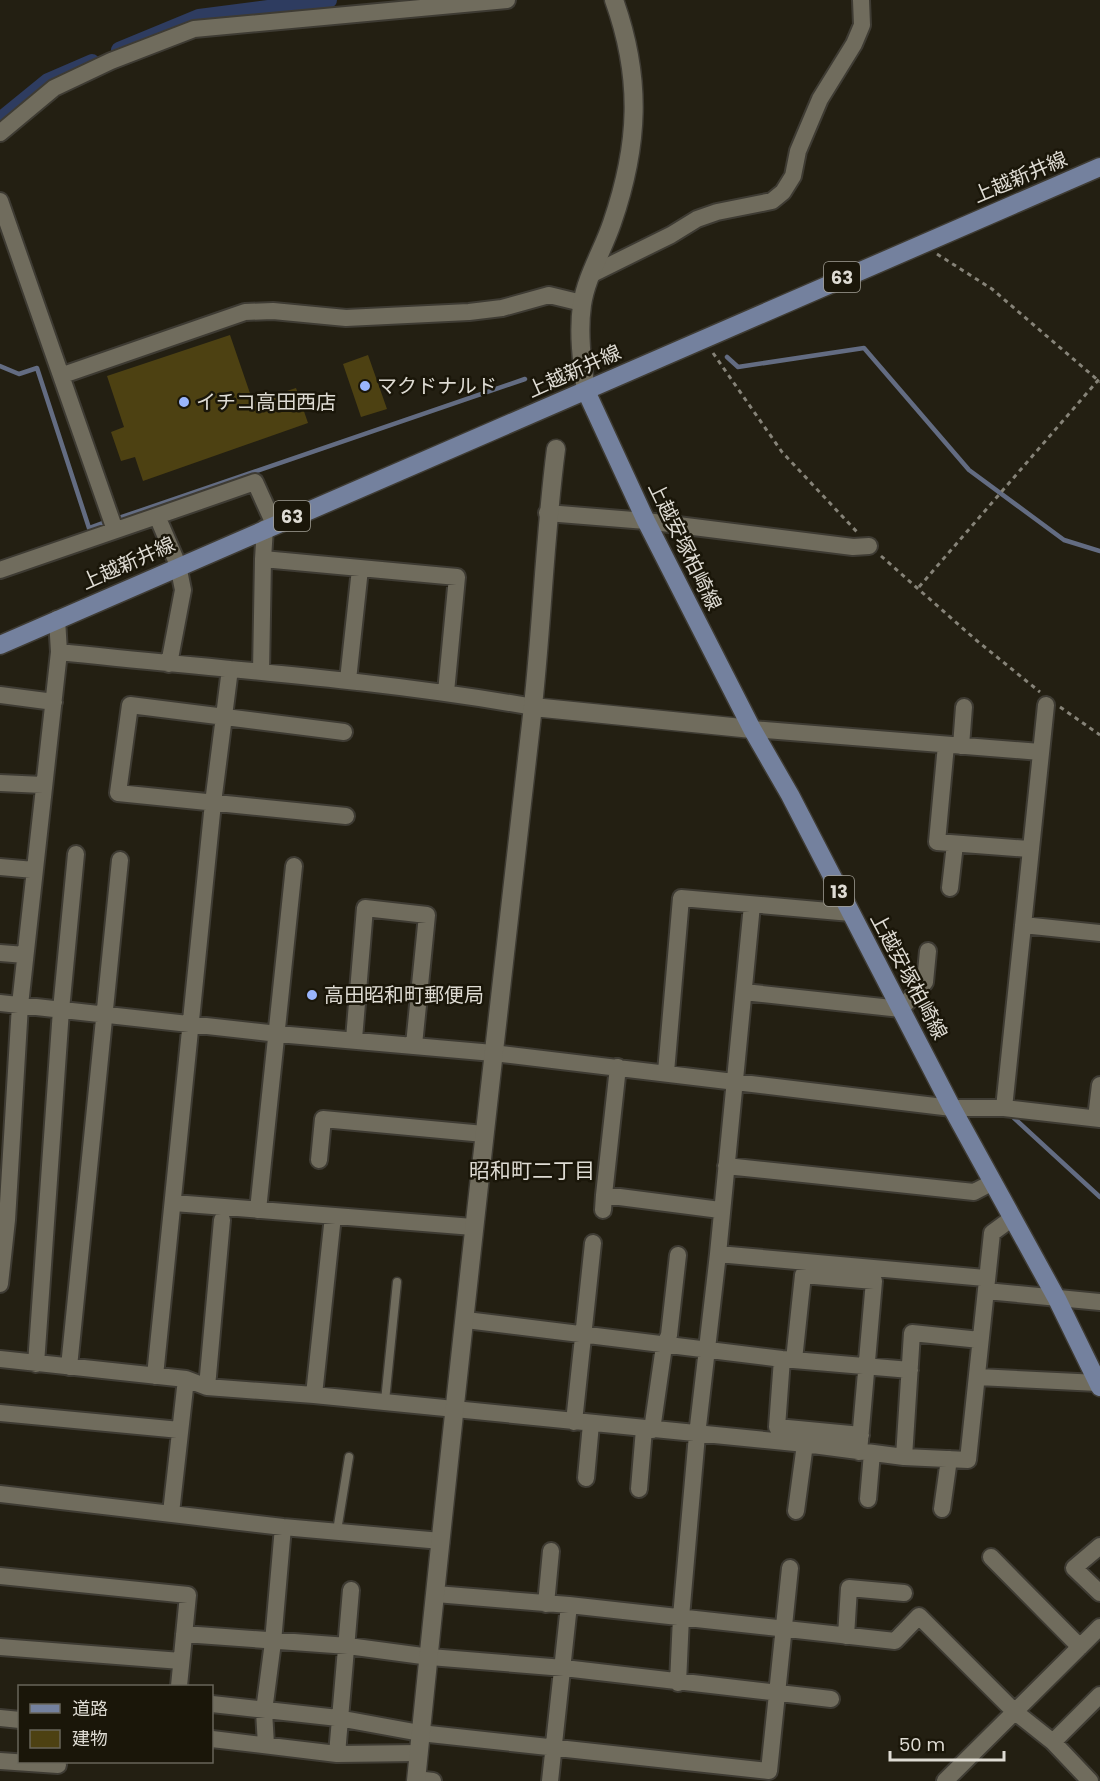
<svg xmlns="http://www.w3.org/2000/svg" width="1100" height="1781" viewBox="0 0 1100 1781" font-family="Poppins,'Noto Sans JP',sans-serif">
  <rect width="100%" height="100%" fill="#231f12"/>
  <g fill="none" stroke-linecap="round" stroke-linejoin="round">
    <path stroke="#636c82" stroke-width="4.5" d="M727,357L738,367L864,348L969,470L1064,540L1100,551
      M0,366L19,374L37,368L89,528L108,521
      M116,519L525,379
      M1014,1118L1100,1197"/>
    <path stroke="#2e3c60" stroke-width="16" d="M119,50L199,17L329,0
      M0,120L48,81L92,62"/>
  </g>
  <path fill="#4d4112" d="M230,335L253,402L296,388L308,423L143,481L135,457L121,461L111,432L124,427L107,376Z
    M368,355L387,409L361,417L343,364Z"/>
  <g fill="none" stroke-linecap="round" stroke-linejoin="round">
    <defs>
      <path id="lane" d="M385,1401L397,1282
        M337,1531L349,1457"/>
      <path id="street" d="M0,133L54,88L111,61L194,29L507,0
        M0,201L115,530
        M592,274L671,235L697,219L717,212L772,201L783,192L793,176L798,151L820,99L854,44L862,25L861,0
        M63,375L245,312L273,311L346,318L469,312L502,308L549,295L582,303
        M547,513L646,521L853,547L869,546
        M157,516L255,482L274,524
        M265,528L263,559L457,577L446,692
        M0,570L157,516L178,565L183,590L169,664
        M57,619L59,652C217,669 376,679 533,707
        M261,672L263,559
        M348,680L360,569
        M0,695L54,702
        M752,729L1040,752
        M344,732L130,705L118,793L346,816
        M946,745L937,842L1029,849
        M961,746L964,707
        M0,783L43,785
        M0,867L34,870
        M950,888L955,844
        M1023,925L1100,933
        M0,953L25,955
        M744,992L901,1009L925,982L928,951
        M0,1003L278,1034L493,1053L952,1108H1004L1100,1119
        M354,1039L365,908L427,915L414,1045
        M618,1067L604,1195L720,1210
        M666,1072L681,898L851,913
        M1004,1108L1046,705
        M1096,1118L1100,1085
        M319,1160L323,1119L484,1134
        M726,1166L974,1192L993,1182
        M174,1203L473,1227
        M258,1210L294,866
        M603,1210L604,1195
        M0,1220H7L0,1284
        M7,1220L20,1005L59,652
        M718,1254L985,1278
        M986,1291L1100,1302
        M466,1320L782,1359L910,1370
        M0,1359L186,1379L207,1387L314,1395L805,1444L904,1457L968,1460L992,1233L1011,1219
        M782,1359L777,1427L861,1435
        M794,1360L803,1275L874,1281L859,1452
        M36,1364L61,1010L76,854
        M69,1367L120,860
        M155,1376L213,803L230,669
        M978,1377L1098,1383
        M207,1387L222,1220
        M314,1395L333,1216
        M0,1413L180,1430
        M574,1422L593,1243
        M652,1430L664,1346L669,1335L678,1255
        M904,1457L912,1333L980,1340
        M586,1478L591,1424
        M639,1489L644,1429
        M0,1494L283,1527L441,1541
        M868,1499L872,1453
        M942,1509L949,1459
        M796,1511L805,1444
        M171,1513L186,1379
        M1100,1546L1074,1568L1100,1593
        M991,1557L1080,1647
        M0,1576L188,1595L179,1686
        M436,1594L569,1605L895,1641L919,1616L1014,1711L1053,1742L1090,1781
        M546,1604L551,1551
        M184,1634L348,1646L430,1657L564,1668L831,1699
        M846,1636L849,1588L904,1593
        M0,1647L181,1661
        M678,1683L681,1617L697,1435L718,1254L752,905
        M212,1704L338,1718L420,1733L769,1771L790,1568
        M0,1718L20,1720
        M212,1739L337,1754L419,1753
        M1053,1742L1100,1695
        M266,1745L264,1711L273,1642L283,1527
        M337,1754L351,1590
        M0,1761L58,1765
        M416,1779L433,1781
        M550,1781L569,1605
        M945,1781L1100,1627"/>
      <path id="secondary" d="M586,391C582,363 578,333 582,305C586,277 603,250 612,223C639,145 642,78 614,0
        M533,707L752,729
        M416,1781C451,1428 491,1076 531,724C542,632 544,540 556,449"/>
      <path id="primary" d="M586,391L646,521L752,729L790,795L952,1108L1057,1299L1100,1387
        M0,645L1100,167"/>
    </defs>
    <use href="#lane" stroke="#3e3b33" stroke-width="11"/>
    <use href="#street" stroke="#3e3b33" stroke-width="20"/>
    <use href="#secondary" stroke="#3e3b33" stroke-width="21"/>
    <use href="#primary" stroke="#3e3b33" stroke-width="21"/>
    <path stroke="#868378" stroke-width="3" stroke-dasharray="4.5 4.5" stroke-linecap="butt" d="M937,254L992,289L1100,382
      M713,353L782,452L857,532
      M881,556L976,640L1040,692
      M919,587L1100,378
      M1060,707L1100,735"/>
    <use href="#lane" stroke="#706c5d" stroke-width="8"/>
    <use href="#street" stroke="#706c5d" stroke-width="16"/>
    <use href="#secondary" stroke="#706c5d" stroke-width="18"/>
    <use href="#primary" stroke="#74819e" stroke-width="18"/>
  </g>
  <g fill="#99b5fd" stroke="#1a1609" stroke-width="2">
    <circle cx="365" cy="386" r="6"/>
    <circle cx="184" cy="402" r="6"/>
    <circle cx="312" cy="995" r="6"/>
  </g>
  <g text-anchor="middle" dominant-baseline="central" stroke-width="5" stroke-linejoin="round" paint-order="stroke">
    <g fill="#1a1609" stroke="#a3a096" stroke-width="1.5">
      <rect x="824" y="262" width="36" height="30" rx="4.5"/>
      <rect x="274" y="501" width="36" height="30" rx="4.5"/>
      <rect x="824" y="876" width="30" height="30" rx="4.5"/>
    </g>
    <g font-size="18" font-weight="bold" fill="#dedbd3">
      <text x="842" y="277">63</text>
      <text x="292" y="516">63</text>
      <text x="839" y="891">13</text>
    </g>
    <g font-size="20" fill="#dedbd3" stroke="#1a1609">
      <text transform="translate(1020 177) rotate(-23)">上越新井線</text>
      <text transform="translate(574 371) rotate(-24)">上越新井線</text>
      <text transform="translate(685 546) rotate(64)">上越安塚柏崎線</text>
      <text transform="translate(128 563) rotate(-24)">上越新井線</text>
      <text transform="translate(909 976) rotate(62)">上越安塚柏崎線</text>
    </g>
    <g font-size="20" fill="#dedbd3" stroke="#1a1609" text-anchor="start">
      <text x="377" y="386">マクドナルド</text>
      <text x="196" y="402">イチコ高田西店</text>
      <text x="324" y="995">高田昭和町郵便局</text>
    </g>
    <g font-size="21" fill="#dedbd3" stroke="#1a1609">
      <text x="532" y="1170">昭和町二丁目</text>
    </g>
  </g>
  <rect x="18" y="1685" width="195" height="78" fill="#1a1609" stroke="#68655a" stroke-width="1.5"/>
  <rect x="30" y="1704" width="30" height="9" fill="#74819e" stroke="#68655a" stroke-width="1.5"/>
  <text x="72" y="1715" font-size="18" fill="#dedbd3">道路</text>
  <rect x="30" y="1730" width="30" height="18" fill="#4d4112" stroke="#68655a" stroke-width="1.5"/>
  <text x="72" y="1745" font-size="18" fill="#dedbd3">建物</text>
  <path d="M890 1751v9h114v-9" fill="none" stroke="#dedbd3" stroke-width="3"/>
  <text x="899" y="1751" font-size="18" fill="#dedbd3" stroke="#1a1609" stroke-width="4.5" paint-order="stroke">50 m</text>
</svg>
